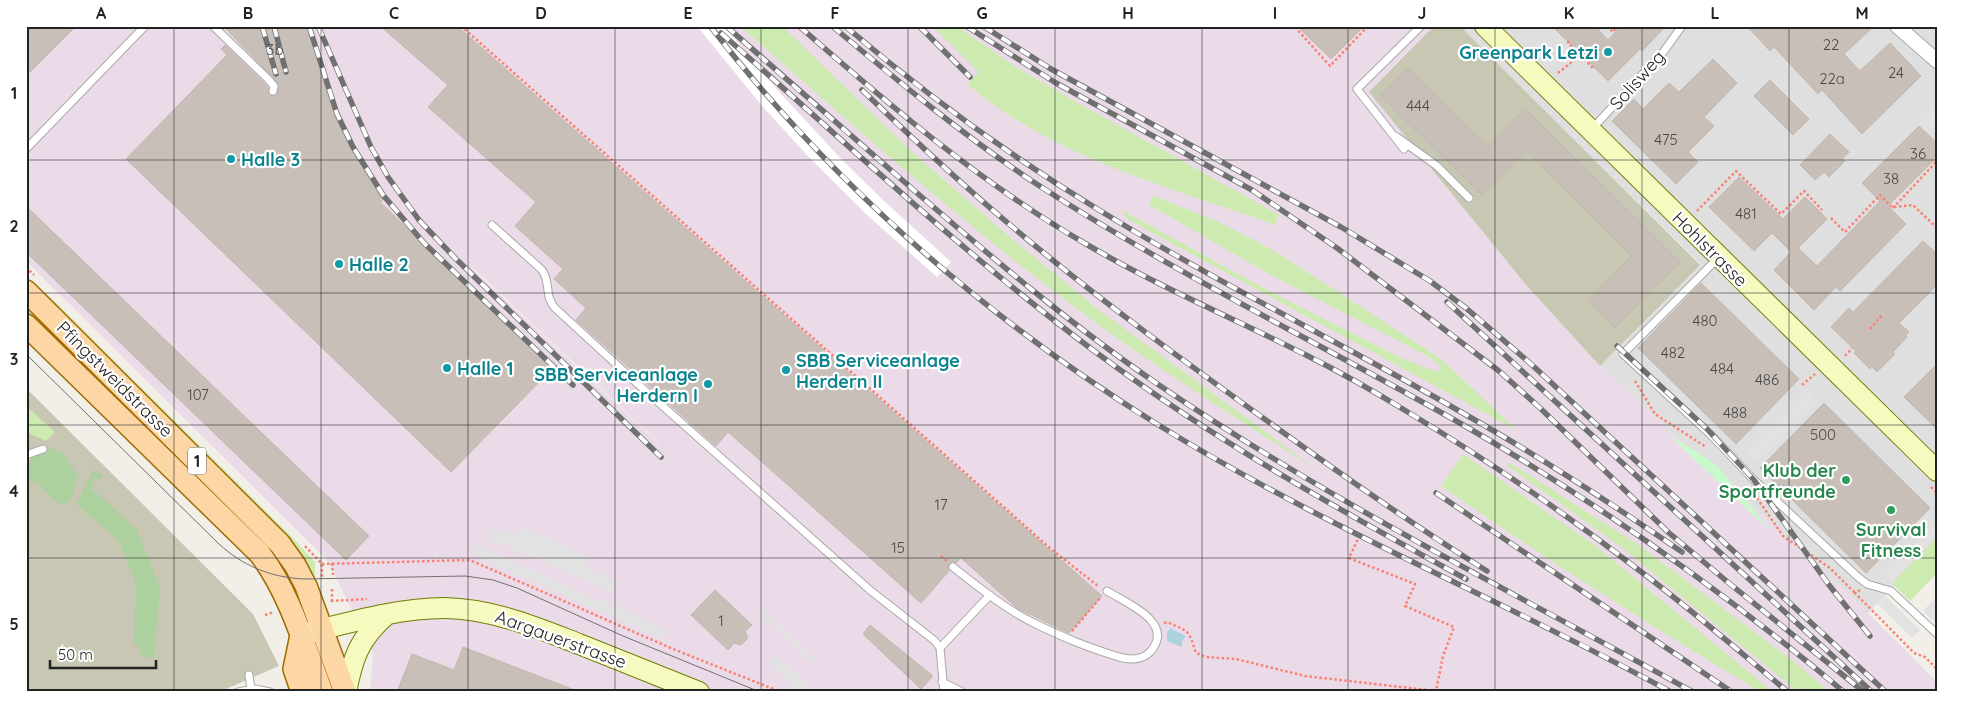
<svg xmlns="http://www.w3.org/2000/svg" width="1963" height="718" viewBox="0 0 1963 718" font-family="Quicksand,sans-serif">
  <rect width="100%" height="100%" fill="#f2efe9"/>
  <path fill="#e0dfdf" d="M1460,26H1937V543L1868,613L1600,366L1700,264Z"/>
  <path fill="#ebdbe8" fill-rule="evenodd" d="M26,26H1434L1369,92L1527,286L1600,366L1868,613L1937,682V692H370L373,652L327,560L26,261ZM466,261L659,443V444L476,272Z"/>
  <path fill="#c7c7b4" d="M1434,26H1460L1700,265L1600,366L1527,286L1369,92Z
    M26,388L253,614L279,666L219,692H26Z"/>
  <path fill="#cdebb0" d="M740,26H782L911,151L1005,233L1099,310L1319,471C1236,418 1151,365 1072,305C956,218 848,121 740,26Z
    M932,26H956L1016,67L1062,94L1279,215L1275,225C1169,187 1054,158 967,84L979,72Z
    M1154,196L1219,222L1278,253L1441,359L1518,431L1129,220L1120,209L1267,290L1399,357L1437,372L1440,368L1433,359L1269,274L1148,204Z
    M49,296L293,538L315,562V575H309L61,313Z
    M26,301L262,535L291,573L286,572L262,539L204,482L164,444L139,427L26,316Z
    M26,406L55,432L46,441L26,432Z
    M1463,454L1597,547L1773,692H1761C1652,627 1546,559 1441,486Z
    M1509,462L1640,546L1793,661L1830,692H1798L1625,550L1508,466Z
    M1937,537V573L1910,601L1892,583Z"/>
  <path fill="#add19e" d="M52,448L64,454L78,477L70,502L59,504L35,481L26,485C26,460 29,458 52,448Z
    M94,469L103,476L101,480L95,478L91,488L137,530L160,588L154,658L141,656L140,648L134,643L136,583L119,541L76,504Z"/>
  <path fill="#c8facc" d="M1668,434L1714,463L1748,502L1769,530Z"/>
  <path fill="#e2e2e2" d="M1937,106V120L1926,131L1919,124Z
    M1807,390L1818,401L1757,463L1746,452Z
    M1937,522V537L1892,583L1884,575Z
    M523,527L590,557L585,569L616,582L611,592L489,538L494,528L508,534L510,530L519,534Z
    M476,545L667,631L664,640L472,554Z
    M1885,596L1920,630L1912,638L1878,604Z
    M1937,596V624L1923,611Z
    M762,610L815,658L811,662L756,611Z
    M777,656L810,687L821,692H800L769,664Z"/>
  <path fill="#aad3df" d="M1170,628L1186,636L1182,641V647L1167,641V633Z"/>
  <path fill="#fff" d="M697,26H724L781,94L842,160L883,200L951,262L937,277L867,215L807,155L763,107Z"/>
  <path fill="#c7bfb8" stroke="#c4b6ab" d="M26,26H76L26,76Z
    M223,26H311L336,106L357,151L384,199L380,202L552,369L451,472L126,159L227,55L221,49L225,45L264,83L268,88L269,95L274,96L277,94L279,87L278,83Z
    M380,26H457L1102,596L1069,633L1017,608L961,558L956,563L953,562L949,563L948,567L949,571L921,603L728,432L716,446L576,320L586,308L554,279L563,269L515,226L536,202L428,107L448,85Z
    M1297,26H1364L1331,59Z
    M1552,26H1595L1608,40L1621,26H1666L1642,51L1640,49L1608,81Z
    M1747,26H1874L1844,54L1860,71L1890,43L1921,76L1862,134L1822,90L1818,94L1774,47L1770,51Z
    M1713,59L1737,83L1704,117L1714,126L1688,152L1698,162L1676,184L1612,121L1634,99L1643,109L1669,83L1679,92Z
    M1408,68L1488,147L1525,109L1680,262L1615,328L1588,301L1632,256L1526,151L1482,195L1381,96Z
    M1770,80L1809,119L1793,135L1754,96Z
    M1919,126L1937,143V157L1888,206L1906,224L1840,291L1836,287L1814,310L1774,270L1791,252L1772,233L1754,251L1709,207L1739,177L1783,219L1805,197L1827,219L1798,248L1817,266L1880,201L1862,183Z
    M1830,134L1849,152L1842,159L1845,161L1829,177L1824,172L1815,180L1800,165Z
    M26,206L369,536L346,560L26,252Z
    M1923,241L1937,254V285L1899,323L1909,332L1906,335L1907,337L1893,352L1895,354L1877,372L1871,366L1870,369L1854,353L1856,351L1831,327L1849,308L1853,312Z
    M1701,283L1799,379L1736,444L1638,348Z
    M1937,364V429L1904,397Z
    M1824,403L1930,508L1866,573L1760,468Z
    M715,590L752,625L745,631L748,638L741,645L734,643L728,650L691,615Z
    M870,625L933,676L921,689L863,634Z
    M463,647L577,691V692H397L412,654L454,670Z"/>
  <g fill="none" stroke-linecap="round" stroke-linejoin="round">
    <defs>
      <path id="lane" d="M213,26L268,79L274,86L273,91
        M1592,129L1664,51L1682,26
        M1397,137L1437,166L1469,198
        M26,149L145,26
        M1404,149L1357,89L1421,26
        M492,225L542,270C551,282 544,296 555,308L630,377L871,591L935,641L940,648L944,692
        M1719,257L1623,354L1711,435L1754,480L1858,577L1867,584L1891,591L1937,634
        M26,455L43,449
        M953,567C968,579 983,591 999,602C1022,619 1050,631 1076,642C1092,648 1107,654 1123,658C1133,660 1144,659 1151,651C1175,622 1126,603 1107,591
        M940,648L990,595
        M249,675L251,689
        M942,682L962,692
        M238,692L255,689L270,692"/>
      <path id="street" d="M1897,26L1937,61"/>
      <path id="secondary" d="M1485,26L1937,471
        M307,633C351,622 399,608 445,608C493,609 535,627 579,644C619,660 659,676 699,692
        M346,692C353,657 359,639 386,615"/>
      <path id="primary" d="M26,291L280,544L295,565L306,586L345,692
        M26,325L260,554C290,594 304,645 322,692
        M301,635L294,669L302,692"/>
    </defs>
    <use href="#lane" stroke="#a9a9a9" stroke-width="9"/>
    <use href="#street" stroke="#a9a9a9" stroke-width="16"/>
    <use href="#secondary" stroke="#707d05" stroke-width="22"/>
    <use href="#primary" stroke="#a06b00" stroke-width="24"/>
    <path stroke="#fa8072" stroke-width="2.5" stroke-dasharray="2.5 2.5" stroke-linecap="butt" d="M461,26L1051,549L1098,586
      M1607,26L1613,32L1617,26
      M1295,27L1330,66L1368,26
      M1569,41L1568,43L1592,67L1594,65
      M1558,73L1582,54
      M1894,207L1913,205L1937,228
      M1893,208L1937,161
      M1697,211L1736,171L1781,214L1804,191L1822,210
      M1831,218L1845,232L1880,195L1893,208
      M26,267L34,275
      M1870,329L1883,314
      M1845,356L1852,348
      M1635,381L1655,414L1706,447
      M1802,385L1815,374
      M1931,487L1937,493
      M1757,498L1783,536L1830,568L1855,593
      M305,546L322,564V578
      M941,556L947,561
      M332,563L333,575
      M322,564L470,560L673,649L781,692
      M332,589V602
      M1860,590L1855,593L1914,653L1925,657L1937,669
      M331,601L367,599
      M265,615L274,612
      M1164,623L1167,622C1191,633 1188,629 1196,653L1206,657L1236,659L1305,676L1436,691L1443,656L1454,627L1405,606L1415,584L1349,558L1358,539
      M1072,631L1101,597
      M1436,691L1444,692"/>
    <use href="#lane" stroke="#fff" stroke-width="7"/>
    <use href="#street" stroke="#fff" stroke-width="14"/>
    <use href="#secondary" stroke="#f7fabf" stroke-width="20"/>
    <use href="#primary" stroke="#fcd6a4" stroke-width="21"/>
    <path stroke="#707070" stroke-width="1" d="M26,354L219,544C243,566 270,577 303,579L465,576L493,580L517,588L623,636L760,692"/>
    <defs>
      <path id="rail" d="M262,26L276,74
        M274,26L286,72
        M309,26L337,114L353,147L383,195L424,243L573,385
        M318,26L371,147L388,177L419,220L455,258L661,457
        M710,26C834,186 988,320 1160,426C1323,527 1503,600 1671,692
        M726,26C787,80 848,133 909,186C990,256 1071,325 1159,385C1329,501 1513,592 1693,692
        M799,26C890,106 981,183 1086,244C1157,286 1233,318 1306,355C1342,373 1377,393 1411,414C1492,463 1569,516 1644,574C1693,611 1740,652 1788,692
        M832,26C898,81 964,136 1035,183C1173,273 1322,344 1465,426C1598,503 1726,593 1844,692
        M845,26C925,94 1010,156 1099,210C1219,284 1346,345 1468,416C1542,458 1612,504 1682,552
        M919,26L970,77
        M966,26L1056,83L1252,190L1337,248L1499,371L1539,407L1668,532L1730,584L1864,692
        M983,26L1051,69L1341,227L1430,281L1466,308L1531,364L1886,692
        M721,33C845,142 968,258 1101,356C1216,441 1341,511 1466,579
        M862,90C912,138 962,185 1015,229C1099,300 1188,364 1277,428C1346,478 1415,526 1487,571
        M1447,302L1872,692
        M1617,346L1707,429L1754,480L1829,585L1870,636
        M1436,493L1732,692"/>
    </defs>
    <use href="#rail" stroke="#707070" stroke-width="5.5"/>
    <use href="#rail" stroke="#fff" stroke-width="4" stroke-dasharray="11" stroke-linecap="butt"/>
  </g>
  <path fill="none" stroke="#222" stroke-width="1" stroke-opacity="0.55" d="M174,26V692M321,26V692M468,26V692M615,26V692M761,26V692M908,26V692M1055,26V692M1202,26V692M1348,26V692M1495,26V692M1642,26V692M1789,26V692M26,160H1937M26,293H1937M26,425H1937M26,558H1937"/>
  <g fill="#0f9aa8" stroke="#fff" stroke-width="2">
    <circle cx="1608" cy="52" r="5"/>
    <circle cx="231" cy="159" r="5"/>
    <circle cx="339" cy="264" r="5"/>
    <circle cx="447" cy="368" r="5"/>
    <circle cx="786" cy="370" r="5"/>
    <circle cx="708" cy="384" r="5"/>
  </g>
  <g fill="#2e9e5b" stroke="#fff" stroke-width="2">
    <circle cx="1846" cy="480" r="5"/>
    <circle cx="1891" cy="510" r="5"/>
  </g>
  <g text-anchor="middle" dominant-baseline="central" stroke-width="4.5" stroke-linejoin="round" paint-order="stroke">
    <g font-size="15" fill="#4b4948">
      <text x="1831" y="44">22</text>
      <text x="275" y="49">3b</text>
      <text x="1896" y="72">24</text>
      <text x="1832" y="78">22a</text>
      <text x="1418" y="105">444</text>
      <text x="1666" y="139">475</text>
      <text x="1918" y="153">36</text>
      <text x="1891" y="178">38</text>
      <text x="1746" y="213">481</text>
      <text x="1705" y="320">480</text>
      <text x="1673" y="352">482</text>
      <text x="1722" y="368">484</text>
      <text x="1767" y="379">486</text>
      <text x="198" y="394">107</text>
      <text x="1735" y="412">488</text>
      <text x="1823" y="434">500</text>
      <text x="941" y="504">17</text>
      <text x="898" y="547">15</text>
      <text x="721" y="620">1</text>
    </g>
    <rect fill="#fff" stroke="#646464" stroke-width="1" x="188" y="447.5" width="18" height="27" rx="4"/>
    <g font-size="16" font-weight="bold" fill="#222">
      <text x="197" y="461">1</text>
    </g>
    <g font-size="18" font-weight="bold" fill="#0d838f" stroke="#fff" text-anchor="start">
      <text x="1598" y="52" text-anchor="end">Greenpark Letzi</text>
      <text x="241" y="159">Halle 3</text>
      <text x="349" y="264">Halle 2</text>
      <text x="796" y="360">SBB Serviceanlage<tspan x="796" dy="21">Herdern II</tspan></text>
      <text x="457" y="368">Halle 1</text>
      <text x="698" y="374" text-anchor="end">SBB Serviceanlage<tspan x="698" dy="21">Herdern I</tspan></text>
    </g>
    <g font-size="18" fill="#222" stroke="#fff">
      <text transform="translate(1637 80) rotate(-48)">Solisweg</text>
      <text transform="translate(1710 249) rotate(45)">Hohlstrasse</text>
      <text transform="translate(115 379) rotate(45)">Pfingstweidstrasse</text>
      <text transform="translate(561 639) rotate(20)">Aargauerstrasse</text>
    </g>
    <g font-size="18" font-weight="bold" fill="#27864d" stroke="#fff" text-anchor="end">
      <text x="1836" y="470">Klub der<tspan x="1836" dy="21">Sportfreunde</tspan></text>
      <text x="1891" y="529" text-anchor="middle">Survival<tspan x="1891" dy="21">Fitness</tspan></text>
    </g>
  </g>
  <rect width="1963" height="718" fill="none" stroke="#ffffff" stroke-width="55"/>
  <path d="M50 660v8h106v-8" fill="none" stroke="#222222" stroke-width="2.5"/>
  <text x="58" y="660" font-size="15" fill="#222222" stroke="#ffffff" stroke-width="4" paint-order="stroke">50 m</text>
  <rect x="28" y="28" width="1908" height="662" fill="none" stroke="#222" stroke-width="2"/>
  <g font-size="16" text-anchor="middle" font-weight="bold" fill="#222">
    <text x="101" y="19">A</text>
    <text x="248" y="19">B</text>
    <text x="394" y="19">C</text>
    <text x="541" y="19">D</text>
    <text x="688" y="19">E</text>
    <text x="835" y="19">F</text>
    <text x="982" y="19">G</text>
    <text x="1128" y="19">H</text>
    <text x="1275" y="19">I</text>
    <text x="1422" y="19">J</text>
    <text x="1569" y="19">K</text>
    <text x="1715" y="19">L</text>
    <text x="1862" y="19">M</text>
    <text x="14" y="99">1</text>
    <text x="14" y="232">2</text>
    <text x="14" y="365">3</text>
    <text x="14" y="497">4</text>
    <text x="14" y="630">5</text>
  </g>
</svg>
